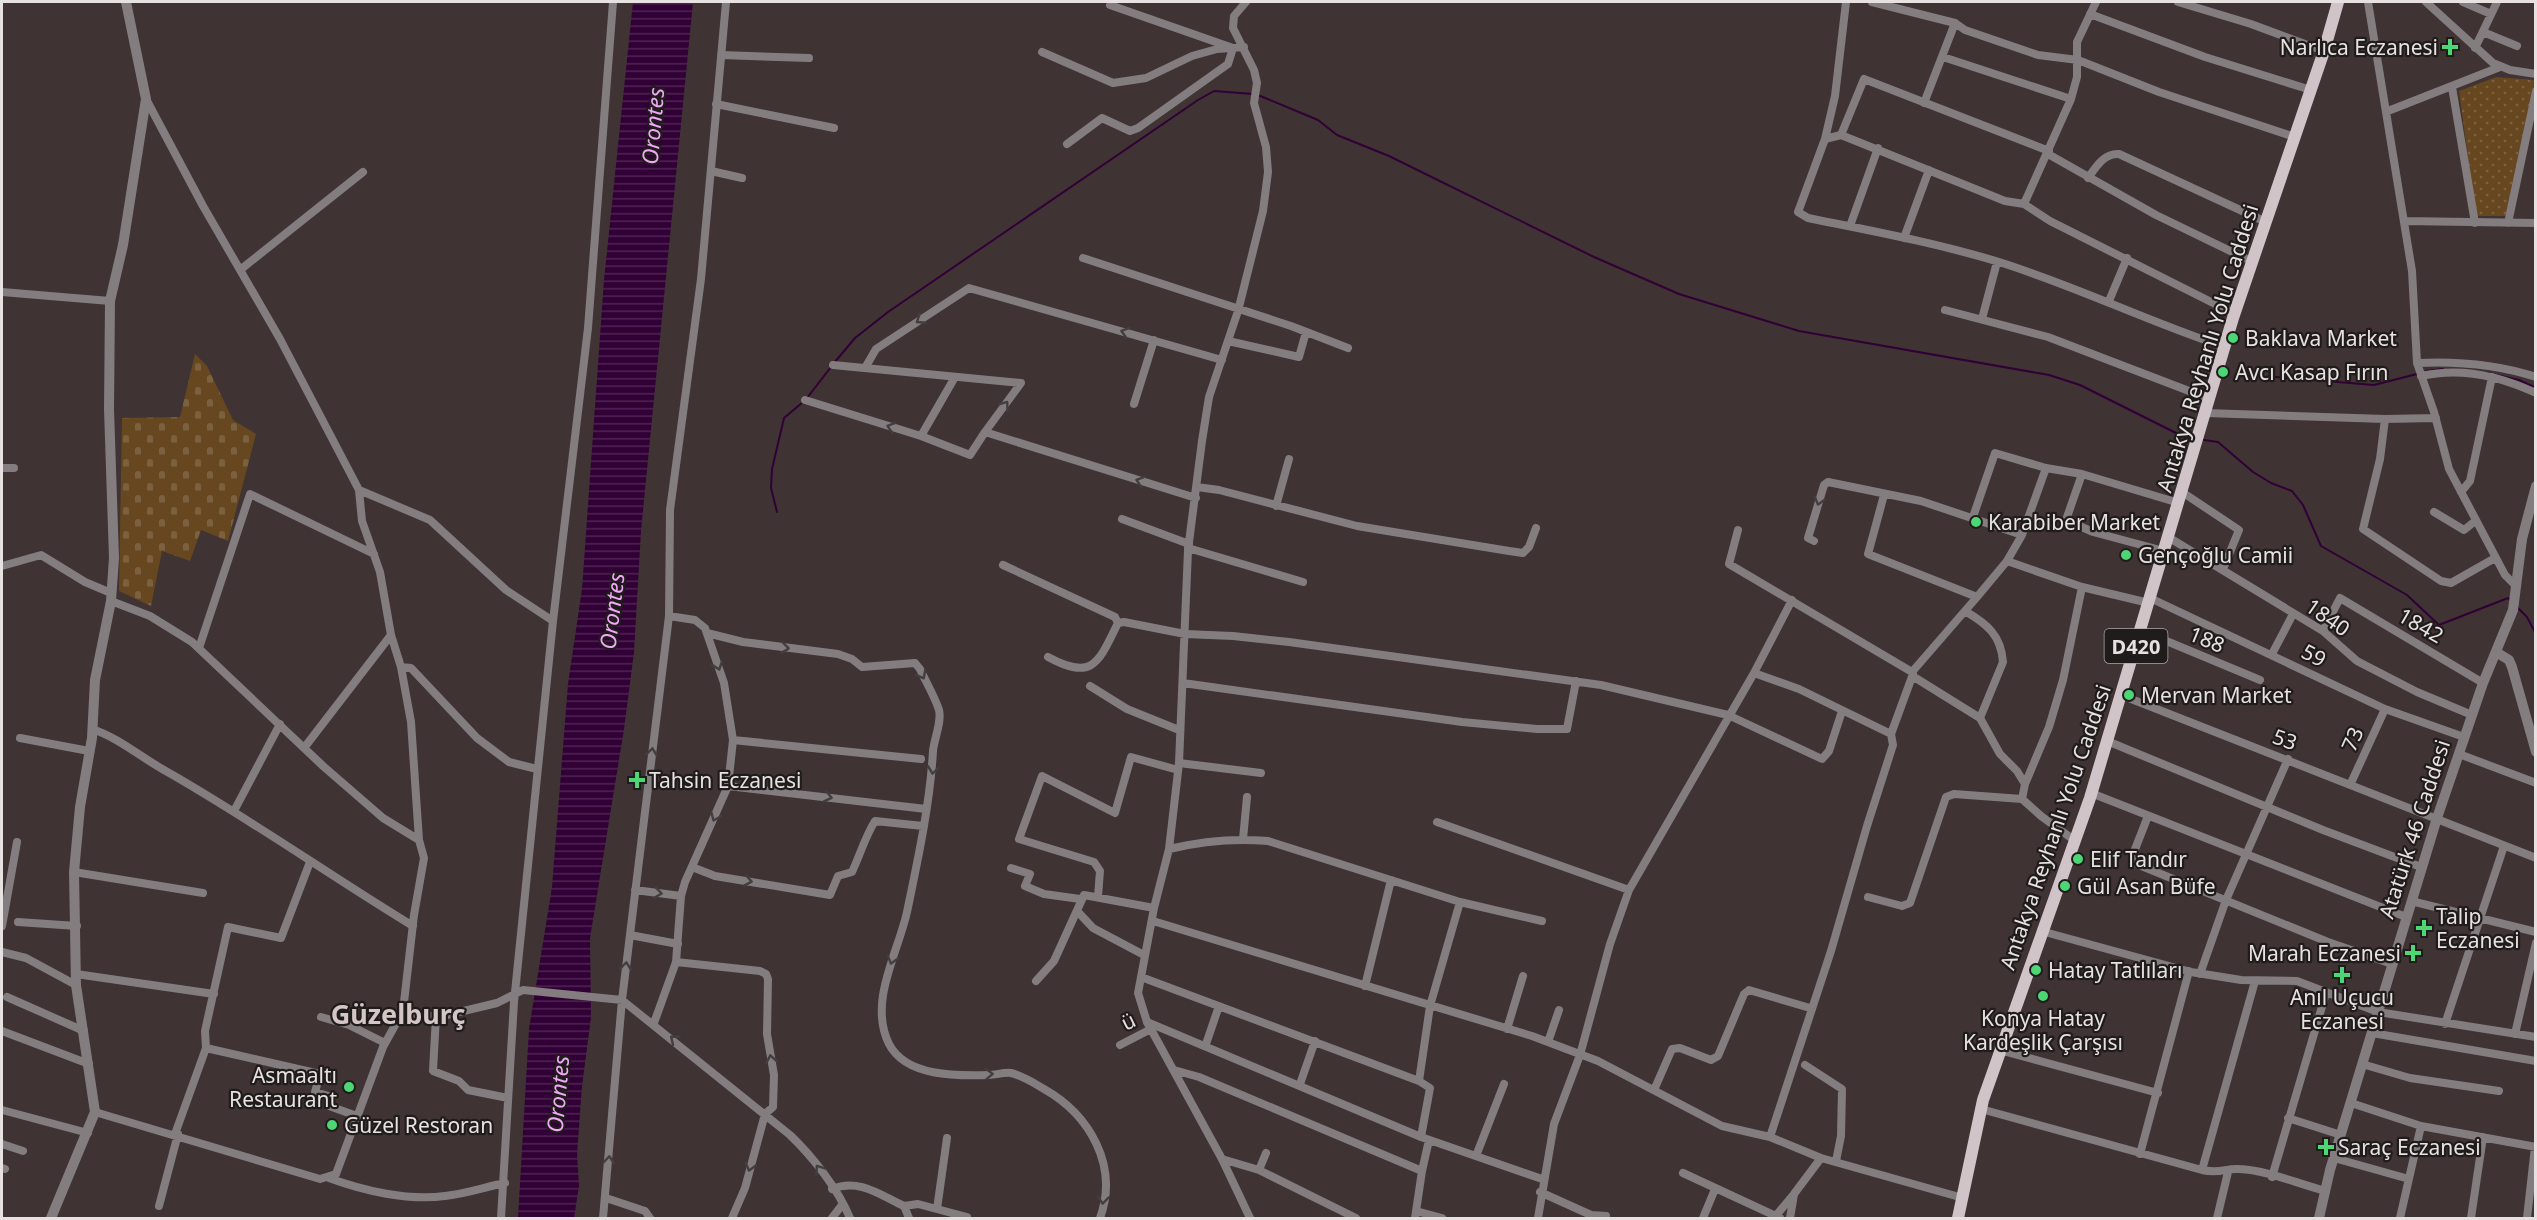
<svg xmlns="http://www.w3.org/2000/svg" width="2537" height="1220" viewBox="0 0 2537 1220" font-family="'Noto Sans',sans-serif">
  <defs>
    <pattern id="cemetery-stones" width="16" height="16" patternUnits="userSpaceOnUse" patternTransform="scale(1.5)"><rect width="16" height="16" fill="#664720"/><path d="M2 7V4a2 2 0 0 1 4 0v3zM10 15v-3a2 2 0 0 1 4 0v3z" fill="#7c6140"/></pattern>
    <pattern id="park-dots" width="8" height="8" patternUnits="userSpaceOnUse" patternTransform="scale(1.5)"><rect width="8" height="8" fill="#664720"/><path d="M2 2h.1M6 6h.1" fill="none" stroke="#7c6140" stroke-width="1.8" stroke-linecap="round"/></pattern>
    <pattern id="water-rules" width="6" height="5" patternUnits="userSpaceOnUse" patternTransform="scale(1.5)"><rect width="6" height="5" fill="#310036"/><path d="M0 2.5h6" fill="none" stroke="#4f2553"/></pattern>
  </defs>
  <rect width="100%" height="100%" fill="#3f3333"/>
  <path fill="url(#cemetery-stones)" d="M195,354L207,366L233,420L256,434L228,541L201,530L190,561L162,551L151,606L119,591L122,418L180,417Z"/>
  <path fill="url(#park-dots)" d="M2496,77L2535,80L2506,216H2476L2459,91Z"/>
  <path fill="url(#water-rules)" d="M633,2H693L641,531L634,652L624,729L590,938L591,1017L582,1086L577,1154L579,1186L574,1218H518L529,1029L552,887L568,684L582,589L604,280Z"/>
  <g fill="none" stroke-linecap="round" stroke-linejoin="round">
    <path stroke="#310036" stroke-width="2" d="M1258,95L1318,120L1337,135L1389,156L1594,257L1679,294L1799,331L2049,375L2080,385L2176,433L2192,437
      M834,363L855,338L888,312L1198,100L1214,91L1253,94
      M2426,371L2443,369
      M2487,373L2519,380L2536,388
      M2276,377L2374,385L2417,374
      M807,398L831,367
      M2204,440L2218,442L2253,472L2271,483L2292,491L2303,505L2321,546L2407,595L2439,625L2508,598L2511,601
      M777,512L771,488L772,469L784,418L803,402
      M2517,607L2527,617L2536,634"/>
    <path stroke="#837d80" stroke-width="8" d="M1872,2L1955,23
      M2178,2L2251,24L2324,51
      M2368,2L2412,271L2417,363L2434,412L2449,469L2505,575L2516,586
      M2426,2L2493,63L2510,70L2536,74
      M2463,2L2491,14
      M2090,14L2205,57L2311,90
      M2483,32L2517,46
      M2475,48L2497,2
      M1042,52L1113,83L1146,78L1192,56L1217,49L1244,47
      M721,55L809,58
      M1943,57L2071,99
      M2452,87L2475,223
      M146,99L203,206L280,339L359,490L362,521L380,572L391,635L401,667L411,722L419,840
      M1924,103L1955,23L1965,30L2038,55L2078,60L2159,92L2295,137
      M716,104L834,128
      M2388,111L2500,67
      M1841,135L1864,79L2049,151
      M1825,139L1835,96L1846,2
      M1067,144L1102,118L1130,131L1138,128L1228,64L1233,48L1110,5
      M2048,154L2156,215L2253,262
      M711,171L742,178
      M2088,178C2096,167 2104,153 2119,154L2266,222
      M2024,204L2071,99L2077,77V42L2096,2
      M2404,221L2536,223
      M2508,223L2536,91
      M1850,226L1878,148
      M1904,238L1929,170
      M1083,258L1291,326L1348,348
      M240,270L363,172
      M2,292L110,301
      M2109,301L2127,258
      M1945,310L2048,337L2210,399
      M1982,319L1997,262
      M1228,341L1299,357L1306,332
      M2225,347C2149,322 2076,286 1999,262C1937,243 1872,231 1808,218L1798,212L1825,139L1841,135L2005,201L2024,204L2050,221L2235,314
      M2417,363C2458,361 2496,364 2536,377
      M833,365L1021,383L985,432L1196,498
      M865,368L876,349L969,288L1222,360
      M2421,376C2460,367 2500,376 2536,393
      M805,400L921,436L955,377
      M1134,404L1154,340
      M2206,413L2385,419L2436,418
      M2385,419L2380,459L2363,529L2441,581L2451,583L2495,558
      M921,436L970,455L985,432
      M2,468H14
      M2082,474L2066,520L2093,532L2164,551
      M1197,487L1219,490L1357,526L1509,551L1523,553L1529,547L1536,528
      M359,490L430,520L506,590L553,621L514,1002L501,1218
      M2182,492L2239,530L2223,569
      M2461,492L2470,481L2492,377
      M1276,506L1289,459
      M2434,512L2464,530L2474,522
      M1973,517L1995,453L2046,468L2082,474L2179,503
      M1122,519L1189,544
      M1738,530L1729,564L1912,672L1977,597
      M2022,535L2046,468
      M2168,537L2323,631L2357,661L2417,692L2472,715
      M1814,541L1808,538L1824,485L1828,482L1921,501L2022,535L2007,561L1977,597L1868,554L1884,495
      M1188,548L1303,582
      M2007,561L2082,587L2149,603
      M1003,565L1115,617L1118,623
      M2,566L41,555L85,582L111,593
      M2150,598L2385,709L2464,737
      M1965,611C1987,624 2001,635 2003,662L1980,718L2000,754L2017,771L2025,784L2022,799L2041,816L2074,840
      M669,616L670,510L701,279L726,2
      M553,621L588,328L613,2
      M2140,630L2260,680
      M2323,631L2340,598L2483,683
      M707,633L743,642L838,654L852,659L862,667L915,663L920,669C926,682 935,697 939,710C942,722 934,739 933,751C930,804 918,859 907,912C898,953 868,1002 889,1044C906,1077 957,1076 989,1075C996,1075 1004,1072 1011,1073C1023,1076 1034,1083 1044,1089C1090,1115 1119,1166 1100,1218
      M199,648L250,494L374,554
      M2272,654L2293,614
      M1048,657C1094,682 1099,661 1118,623L1124,622L1185,634L1233,636L1289,642L1601,685L1728,715L1822,759L1829,751L1842,711
      M401,667L411,668L477,738L509,762L537,769
      M1914,677L1980,718
      M1183,683L1462,722L1537,729H1567L1576,681
      M1090,686L1127,709L1179,730
      M2121,695L2536,858
      M92,729C119,738 139,756 164,770C249,818 329,875 413,926
      M1891,734L1913,674
      M20,738L89,751
      M2107,741L2323,830L2421,867
      M304,748L391,635
      M2459,754L2536,783
      M1179,763L1261,773
      M2351,783L2385,709
      M2025,784L2049,727L2063,680L2082,587
      M728,786L926,809
      M2091,793L2406,917
      M234,811L280,724
      M2148,816L2132,857L2134,863L2328,942L2392,964
      M1437,822L1629,890L1610,944L1580,1055L1554,1124L1538,1218
      M1243,839L1247,797
      M1169,849L1179,763L1188,550L1202,441L1209,397L1238,311L1263,211L1268,172L1266,147L1254,103L1257,83L1254,70L1233,28L1234,16L1246,2
      M692,867L715,876L830,895L838,876L852,872C860,855 865,837 875,821L923,826
      M1011,868L1030,874L1025,886L1044,894L1080,899
      M74,872L203,893
      M635,890L681,896
      M1629,890L1754,673
      M1098,896L1100,871L1094,862L1019,839L1042,776L1115,813L1131,757L1178,770
      M1868,897L1902,906L1910,903L1946,797L1954,794L2022,799
      M2411,901L2536,932
      M1079,913L1093,928L1144,955
      M1153,921L1532,1036L1598,1061L1722,1126L1770,1137L1821,1158L1794,1194L1790,1218
      M18,922L77,926
      M2,926L17,842
      M2041,931L2191,972L2241,980L2297,981L2378,1012L2536,1037
      M630,935L678,944
      M2,952L26,958L76,985
      M676,962L760,971L766,974L768,979L767,1034L774,1075L773,1107L765,1114L745,1188L732,1218
      M76,974L214,994
      M2200,974L2226,900L2288,759
      M1141,977L1419,1081L1430,1006L1460,902
      M1036,981L1054,961L1084,895L1154,908
      M1365,986L1391,880
      M7,997L84,1031
      M403,1011L424,1016H443L497,1003L523,990L622,1000L790,1135C813,1157 838,1189 850,1218
      M436,1016L433,1071L459,1081L468,1090L508,1098
      M321,1017L349,1025L385,1043
      M1147,1022L1421,1137
      M654,1023L676,962L681,896L685,882L728,786L733,740
      M2445,1024L2504,846
      M1507,1029L1523,976
      M2,1031L89,1064
      M2372,1033L2536,1061
      M2515,1034L2536,943
      M1548,1042L1559,1010
      M1206,1044L1219,1006
      M1120,1045L1151,1029
      M206,1048L320,1074L315,1092L332,1097L329,1106L357,1116
      M1999,1050L2158,1093
      M2362,1064L2410,1078L2499,1091
      M1805,1065L1842,1089L1841,1136L1836,1161
      M1174,1070L1199,1077L1422,1171L1415,1218
      M1419,1081L1430,1088L1421,1137L1542,1179
      M1300,1084L1315,1041
      M1654,1090L1672,1049L1680,1048L1711,1060L1718,1056L1744,994L1749,990L1810,1008
      M2351,1103L2421,1126L2536,1147
      M1981,1109L2202,1170C2220,1174 2226,1168 2239,1169C2267,1170 2298,1184 2326,1191
      M2,1110L88,1133
      M95,1112L320,1179L336,1174L383,1047L403,1011L414,915L424,858L419,840L383,818L323,766L192,642L150,616L111,601
      M2288,1118L2341,1135
      M175,1134L206,1048L205,1031L228,927L281,938L310,862
      M1770,1137L1831,951L1867,826L1893,745L1891,734L1799,689L1754,673L1792,600
      M2,1144L23,1151
      M2140,1154L2189,971
      M1476,1156L1504,1084
      M1821,1158L1963,1198
      M2334,1158L2409,1179
      M1222,1159L1259,1170L1356,1218
      M2,1168L5,1169
      M1259,1170L1266,1153
      M2202,1170L2255,981
      M1422,1171L1429,1140
      M1683,1173L1780,1218
      M2272,1177L2326,993
      M329,1178C364,1191 408,1201 445,1196C465,1194 485,1187 505,1183
      M832,1189C859,1178 880,1195 904,1206L909,1218
      M1540,1192L1591,1215L1606,1216
      M606,1198L645,1211L650,1218
      M159,1206L178,1134
      M904,1206L918,1204L967,1217
      M937,1209L947,1138
      M1416,1211L1442,1218
      M603,1218L622,1000L669,616L695,620L705,628L724,683L733,740L921,759
      M832,1218L842,1205
      M1250,1218L1222,1159L1147,1022L1138,993L1154,908L1169,849C1202,841 1234,838 1268,841L1460,902L1542,921
      M1703,1218L1715,1189
      M1774,1218L1794,1194
      M2217,1218L2228,1172
      M2400,1218L2421,1126
      M2471,1218L2483,1137
      M2527,1218L2535,1147"/>
    <path stroke="#837d80" stroke-width="10" d="M2496,652L2509,660L2512,667L2536,752
      M51,1218L95,1112L76,985L74,872L80,807L92,738L95,680L111,601L114,558L109,409L110,301L123,245L146,99L126,2
      M2319,1218L2330,1170L2437,818L2483,683L2513,610L2522,539L2536,486"/>
    <path stroke="#d0c4c9" stroke-width="12" d="M1958,1218L1983,1100L2090,798L2233,318L2324,51L2338,2"/>
  </g>
  <defs><path id="oneway-chevron" d="M-2-3.5L2.5 0L-2 3.5" fill="none" stroke-width="1.6" stroke-linecap="round" stroke-linejoin="round" transform="scale(1.5)"/></defs>
  <g stroke="#433e3f">
    <use href="#oneway-chevron" transform="translate(920 320) rotate(147)"/>
    <use href="#oneway-chevron" transform="translate(1125 332) rotate(-164)"/>
    <use href="#oneway-chevron" transform="translate(1005 405) rotate(-54)"/>
    <use href="#oneway-chevron" transform="translate(891 427) rotate(-163)"/>
    <use href="#oneway-chevron" transform="translate(1140 481) rotate(-162)"/>
    <use href="#oneway-chevron" transform="translate(1819 501) rotate(106)"/>
    <use href="#oneway-chevron" transform="translate(785 648) rotate(7)"/>
    <use href="#oneway-chevron" transform="translate(718 666) rotate(71)"/>
    <use href="#oneway-chevron" transform="translate(922 675) rotate(62)"/>
    <use href="#oneway-chevron" transform="translate(652 752) rotate(-83)"/>
    <use href="#oneway-chevron" transform="translate(933 770) rotate(97)"/>
    <use href="#oneway-chevron" transform="translate(828 797) rotate(13)"/>
    <use href="#oneway-chevron" transform="translate(715 817) rotate(113)"/>
    <use href="#oneway-chevron" transform="translate(748 881) rotate(10)"/>
    <use href="#oneway-chevron" transform="translate(658 893) rotate(8)"/>
    <use href="#oneway-chevron" transform="translate(892 960) rotate(106)"/>
    <use href="#oneway-chevron" transform="translate(626 966) rotate(-84)"/>
    <use href="#oneway-chevron" transform="translate(674 1039) rotate(-141)"/>
    <use href="#oneway-chevron" transform="translate(771 1059) rotate(-100)"/>
    <use href="#oneway-chevron" transform="translate(989 1074) rotate(-2)"/>
    <use href="#oneway-chevron" transform="translate(609 1160) rotate(-85)"/>
    <use href="#oneway-chevron" transform="translate(750 1167) rotate(105)"/>
    <use href="#oneway-chevron" transform="translate(819 1169) rotate(-125)"/>
    <use href="#oneway-chevron" transform="translate(1103 1200) rotate(95)"/>
  </g>
  <g fill="#4cd676" stroke="#211c1c" stroke-width="2">
    <path d="M2447 38h6v6h6v6h-6v6h-6v-6h-6v-6h6z"/>
    <circle cx="2233" cy="338" r="6"/>
    <circle cx="2223" cy="372" r="6"/>
    <circle cx="1976" cy="522" r="6"/>
    <circle cx="2126" cy="555" r="6"/>
    <circle cx="2129" cy="695" r="6"/>
    <path d="M634 771h6v6h6v6h-6v6h-6v-6h-6v-6h6z"/>
    <circle cx="2078" cy="859" r="6"/>
    <circle cx="2065" cy="886" r="6"/>
    <path d="M2421 919h6v6h6v6h-6v6h-6v-6h-6v-6h6z"/>
    <path d="M2410 944h6v6h6v6h-6v6h-6v-6h-6v-6h6z"/>
    <circle cx="2036" cy="970" r="6"/>
    <path d="M2339 966h6v6h6v6h-6v6h-6v-6h-6v-6h6z"/>
    <circle cx="2043" cy="996" r="6"/>
    <circle cx="349" cy="1087" r="6"/>
    <circle cx="332" cy="1125" r="6"/>
    <path d="M2323 1138h6v6h6v6h-6v6h-6v-6h-6v-6h6z"/>
  </g>
  <g text-anchor="middle" dominant-baseline="central" stroke-width="4.5" stroke-linejoin="round" paint-order="stroke">
    <rect fill="#211c1c" stroke="#aca6a6" stroke-width="1.5" x="2104.5" y="629" width="63" height="34" rx="4.5"/>
    <g font-size="20" font-weight="bold" fill="#e8e1e1">
      <text x="2136" y="646">D420</text>
    </g>
    <g font-size="21" fill="#e8e1e1" stroke="#211c1c" text-anchor="start">
      <text x="2438" y="47" text-anchor="end">Narlıca Eczanesi</text>
      <text x="2245" y="338">Baklava Market</text>
      <text x="2235" y="372">Avcı Kasap Fırın</text>
      <text x="1988" y="522">Karabiber Market</text>
      <text x="2138" y="555">Gençoğlu Camii</text>
      <text x="2141" y="695">Mervan Market</text>
      <text x="649" y="780">Tahsin Eczanesi</text>
      <text x="2090" y="859">Elif Tandır</text>
      <text x="2077" y="886">Gül Asan Büfe</text>
      <text x="2436" y="916">Talip<tspan x="2436" dy="24">Eczanesi</tspan></text>
      <text x="2401" y="953" text-anchor="end">Marah Eczanesi</text>
      <text x="2048" y="970">Hatay Tatlıları</text>
      <text x="2342" y="997" text-anchor="middle">Anıl Uçucu<tspan x="2342" dy="24">Eczanesi</tspan></text>
      <text x="2043" y="1018" text-anchor="middle">Konya Hatay<tspan x="2043" dy="24">Kardeşlik Çarşısı</tspan></text>
      <text x="337" y="1075" text-anchor="end">Asmaaltı<tspan x="337" dy="24">Restaurant</tspan></text>
      <text x="344" y="1125">Güzel Restoran</text>
      <text x="2338" y="1147">Saraç Eczanesi</text>
    </g>
    <g font-size="21" fill="#e8e1e1" stroke="#211c1c">
      <text transform="translate(2207 348) rotate(-73)">Antakya Reyhanlı Yolu Caddesi</text>
      <text transform="translate(2328 617) rotate(35)">1840</text>
      <text transform="translate(2421 625) rotate(30)">1842</text>
      <text transform="translate(2207 639) rotate(22)">188</text>
      <text transform="translate(2314 655) rotate(28)">59</text>
      <text transform="translate(2285 739) rotate(20)">53</text>
      <text transform="translate(2352 739) rotate(-66)">73</text>
      <text transform="translate(2055 827) rotate(-71)">Antakya Reyhanlı Yolu Caddesi</text>
      <text transform="translate(2414 829) rotate(-72)">Atatürk 46 Caddesi</text>
      <text transform="translate(1128 1021) rotate(-26)">ü</text>
    </g>
    <g font-size="22" font-style="italic" fill="#f1a7f8" stroke="#211c1c">
      <text transform="translate(652 126) rotate(-85)">Orontes</text>
      <text transform="translate(611 611) rotate(-83)">Orontes</text>
      <text transform="translate(557 1094) rotate(-85)">Orontes</text>
    </g>
    <g font-size="27" font-weight="bold" fill="#d5c6c6" stroke="#211c1c">
      <text x="398" y="1013">Güzelburç</text>
    </g>
  </g>
  <rect width="2537" height="1220" fill="none" stroke="#e8e1e1" stroke-width="6"/>
</svg>
